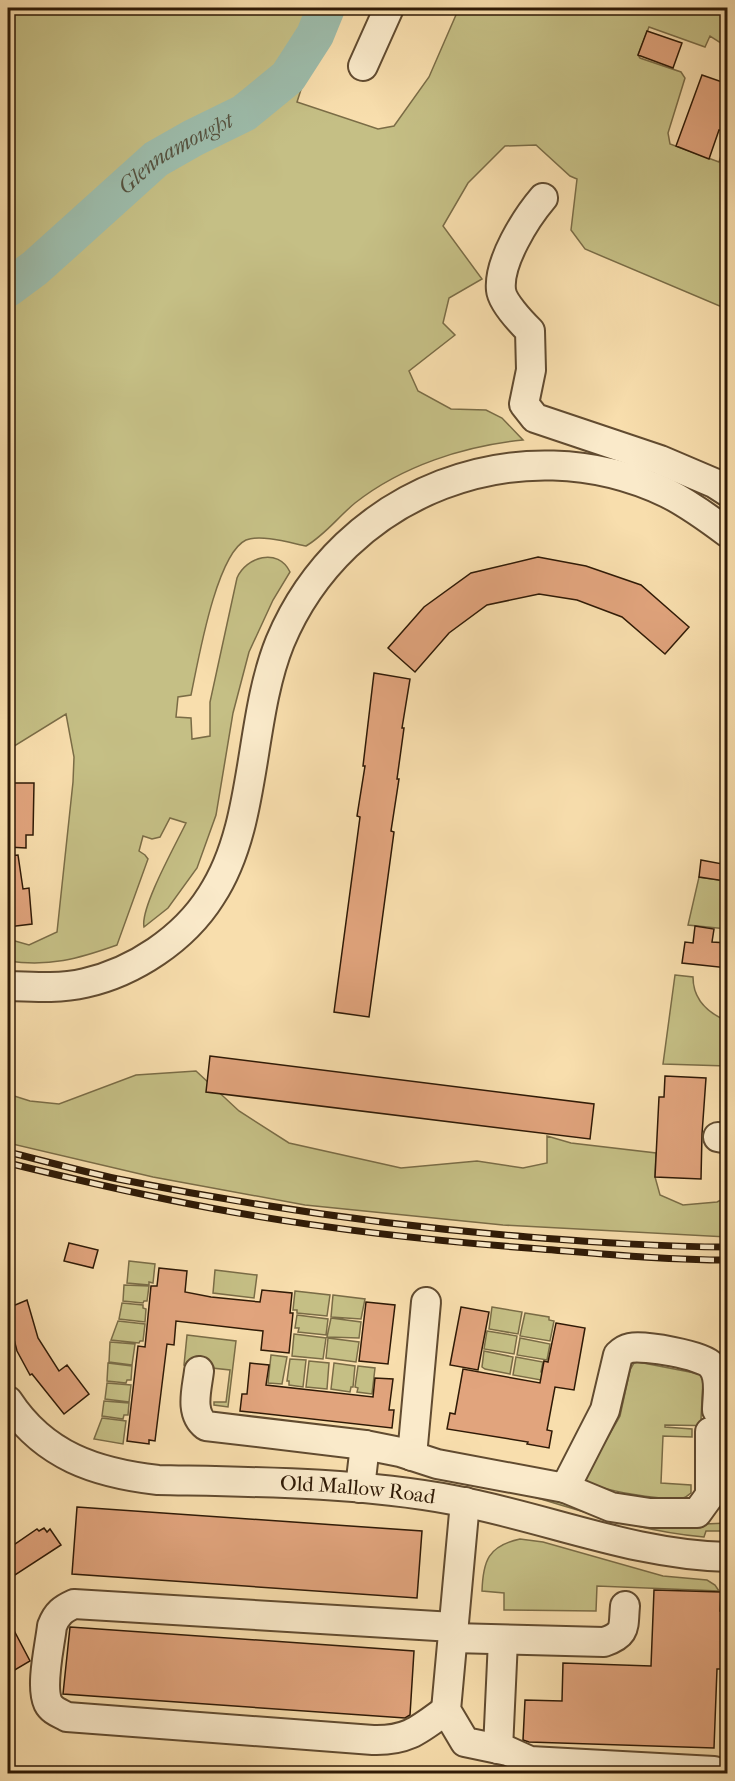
<svg xmlns="http://www.w3.org/2000/svg" width="735" height="1781" viewBox="0 0 735 1781" font-family="'IM FELL French Canon',serif">
  <rect width="100%" height="100%" fill="#f8dead"/>
  <filter id="stains"><feTurbulence type="fractalNoise" baseFrequency=".00333" numOctaves="4"/><feColorMatrix values="0 0 0 0 .2 0 0 0 0 .09 0 0 0 0 .02 0 0 0 .5 -.17"/></filter>
  <radialGradient id="worn" r=".72"><stop offset=".6" stop-color="#630" stop-opacity="0"/><stop offset="1" stop-color="#630" stop-opacity=".3"/></radialGradient>
  <path fill="#c5bf85" stroke="#7a6c46" stroke-width="1.5" d="M15,8L62,10L65,8H333L313,52L297,102L378,129L394,126L429,77L459,8H728L727,47L710,36L705,47L649,27L638,55L640,58L681,72L685,78L668,133L670,144L719,162L727,137L728,292L722,307L585,249L571,230L577,179L570,176L536,145L505,146L468,183L443,226L482,279L449,298L443,323L455,335L409,371L418,391L451,409L486,410L502,418L523,440C464,446 402,466 355,503C338,517 325,535 306,546C291,543 261,534 246,540C216,554 198,662 191,695L178,697L176,717L191,718L192,739L210,736V702L237,578C246,557 278,547 290,572L273,600L249,652L233,713L216,815L197,868L168,908L144,927C140,908 176,844 186,823L170,818L160,837L152,839L143,836L139,851L145,855L148,859L117,945C78,959 49,967 8,961V939L29,945L57,932L73,782L74,757L66,714L8,750V31Z
    M727,868V929L688,925L699,877L725,881Z
    M675,975L693,977C693,1000 708,1013 727,1021V1066L663,1064Z
    M196,1071L239,1111L289,1143L401,1168L477,1161L523,1168L547,1163V1136L571,1143L656,1153L655,1177L660,1195L683,1205L717,1202L727,1197V1237L503,1225L305,1205L153,1177L8,1143V1094L30,1101L59,1104L136,1075Z
    M129,1261L155,1264L153,1283L149,1282V1285L127,1283Z
    M215,1270L257,1275L254,1298L213,1293Z
    M124,1285L149,1286L147,1301H144L143,1303L123,1301Z
    M295,1291L330,1295L327,1316L297,1313V1310H293Z
    M333,1295L365,1299L361,1319L331,1317Z
    M122,1303L143,1305V1308L146,1309L145,1322L119,1319Z
    M492,1307L522,1312L518,1334L489,1329Z
    M525,1313L549,1317V1320L554,1321L550,1341L520,1336Z
    M297,1315L328,1319L326,1335L298,1332L299,1328H295Z
    M331,1318L361,1322L359,1338L327,1337Z
    M118,1321L145,1324L143,1341H140L139,1343L111,1340Z
    M487,1331L517,1336L514,1354L484,1349Z
    M294,1334L326,1338L323,1359L292,1356Z
    M187,1335L236,1341L228,1407L214,1405V1402H226L230,1370L184,1365Z
    M328,1338L359,1342L356,1362L326,1358Z
    M520,1338L550,1344L547,1360L517,1355Z
    M110,1342L135,1344L132,1365L109,1362Z
    M484,1351L513,1357L510,1374L485,1369L482,1367Z
    M271,1355L287,1357L282,1384L268,1383Z
    M516,1357L543,1362L541,1372L546,1373L541,1380L513,1375Z
    M290,1359L306,1360L303,1387L289,1385V1381H287Z
    M309,1361L329,1363L327,1389L306,1387Z
    M638,1362L700,1374L703,1381L701,1419L727,1420V1426L665,1425V1427L692,1429V1437L663,1436L661,1483L691,1485V1493C688,1495 687,1497 683,1498C667,1501 597,1491 586,1480V1476L620,1416L630,1370L634,1363Z
    M108,1363L132,1366L131,1380H127L126,1383L107,1381Z
    M334,1363L355,1366L353,1387H351L350,1392L331,1389Z
    M358,1366L375,1368L372,1394L357,1392L358,1388L355,1387Z
    M107,1383L131,1385L129,1402L105,1399Z
    M104,1401L129,1403L128,1415H124L123,1419L102,1416Z
    M102,1418L126,1421L123,1444L94,1439Z
    M526,1492L705,1524L727,1523V1531H706L704,1537C643,1532 586,1512 527,1495Z
    M520,1539L543,1542L663,1576L707,1580L715,1585L719,1591L597,1586L596,1611L504,1610V1593L482,1591C483,1561 488,1546 520,1539Z"/>
  <g fill="none" stroke-linecap="round" stroke-linejoin="round">
    <path stroke="#9dbcab" stroke-width="38" id="s1" d="M8,288L35,268L156,159L193,138L244,113L288,77L315,35L326,8"/>
  </g>
  <path fill="#e1a47d" stroke="#2f1a06" stroke-width="1.5" d="M647,31L682,43L673,68L638,55Z
    M702,75L728,84V133L719,130L709,159L676,146Z
    M538,557L586,566L641,585L689,627L665,654L622,617L577,600L539,594L487,605L449,633L415,672L388,648L424,607L471,573Z
    M374,673L410,679L402,728H404L397,779H399L391,831L394,832L369,1017L334,1012L360,817L357,816L365,766H363Z
    M10,783H34L33,835H26V848L8,847Z
    M18,855L23,889L29,888L32,924L8,927V856Z
    M701,860L728,865L725,881L699,877Z
    M695,926L714,929L712,942L728,943V968L682,963L685,942L693,943Z
    M210,1056L594,1104L590,1139L206,1092Z
    M665,1076L706,1078L702,1134L701,1179L655,1177L659,1097H664Z
    M69,1243L98,1250L93,1268L64,1261Z
    M159,1268L187,1271L185,1292L211,1297L260,1302L262,1290L292,1293L290,1313H293L289,1353L261,1350L263,1331L176,1321L174,1345L167,1344L155,1441L149,1440V1444L127,1441L138,1346L145,1347L151,1286H157Z
    M27,1300L38,1338L59,1371L67,1365L89,1394L64,1414L32,1374L30,1375L17,1351L8,1316V1308Z
    M366,1302L395,1305L388,1364L359,1361Z
    M461,1307L489,1312L478,1370L450,1365Z
    M556,1323L585,1328L574,1390L555,1387L547,1430L552,1431L549,1448L527,1444L528,1442L447,1429L450,1413L455,1414L463,1369L540,1383L544,1361L548,1362Z
    M250,1363L269,1365L266,1385L373,1397L375,1378L393,1379L389,1410H394L392,1428L240,1411L242,1394H247Z
    M77,1507L422,1531L417,1598L72,1574Z
    M44,1528L47,1532L50,1529L61,1545L15,1575L8,1563V1549L37,1529L39,1531Z
    M654,1590L721,1592L720,1611H728V1669H717L714,1748L529,1742L523,1740L525,1700L562,1701L563,1663L651,1666Z
    M8,1619L30,1661L8,1674Z
    M70,1627L414,1651L410,1715L405,1718L63,1694Z"/>
  <g fill="none" stroke-linecap="round" stroke-linejoin="round">
    <defs>
      <g id="minor">
        <path d="M363,66L389,8"/>
        <path d="M543,198C526,218 498,262 501,290C502,302 521,322 530,331L531,370L524,404L535,418L660,460L714,483L728,492"/>
        <path d="M8,986C33,987 60,989 85,983C134,972 184,939 211,896C258,825 248,721 280,642C343,491 520,423 667,493C689,504 708,518 728,533"/>
        <path d="M718,1137L728,1139"/>
        <path d="M199,1371C197,1389 189,1413 206,1426L365,1445"/>
        <path id="s2" d="M8,1401C44,1456 96,1473 158,1480C256,1482 356,1482 453,1500C545,1517 633,1555 728,1557"/>
        <path d="M412,1456L426,1302"/>
        <path d="M360,1488L365,1445L400,1452L437,1464L565,1488L605,1410L618,1355C622,1351 625,1349 630,1348C644,1345 702,1355 711,1365C722,1376 717,1396 717,1410"/>
        <path d="M565,1488L611,1507L650,1513H697L710,1495V1432"/>
        <path d="M465,1502L446,1710L465,1742L508,1751L530,1761L714,1771"/>
        <path d="M453,1638L604,1642C627,1634 623,1627 625,1606"/>
        <path d="M446,1710C419,1730 407,1741 373,1740L67,1717C60,1713 52,1711 48,1703C40,1686 50,1645 52,1626C57,1613 63,1609 74,1604L453,1627"/>
        <path d="M498,1749L503,1640"/>
      </g>
    </defs>
    <use href="#minor" stroke="#614b30" stroke-width="32"/>
    <use href="#minor" stroke="#faeaca" stroke-width="28"/>
    <defs>
      <path id="rail" d="M8,1152C44,1161 81,1171 118,1179C253,1206 390,1226 528,1237C594,1242 661,1247 728,1247
        M8,1163C77,1180 146,1196 216,1209C324,1229 433,1241 541,1249C603,1254 666,1260 728,1260"/>
    </defs>
    <use href="#rail" stroke="#2f1a06" stroke-width="7"/>
    <use href="#rail" stroke="#faeaca" stroke-width="4.5" stroke-dasharray="14" stroke-linecap="butt"/>
  </g>
  <g text-anchor="middle" dominant-baseline="central" stroke-width="4.5" stroke-linejoin="round" paint-order="stroke">
    <g font-size="21" fill="#2f1a06" stroke="#faeaca">
      <text stroke="none"><textPath href="#s2" startOffset="376">Old Mallow Road</textPath></text>
    </g>
    <g font-size="22" font-style="italic" fill="#565340" stroke="#faeaca">
      <text stroke="none"><textPath href="#s1" startOffset="216">Glennamought</textPath></text>
    </g>
  </g>
  <rect width="735" height="1781" fill="none" stroke="#f8dead" stroke-width="30"/>
  <rect x="9" y="9" width="717" height="1763" fill="none" stroke="#2f1a06" stroke-width="3"/>
  <rect x="15" y="15" width="705" height="1751" fill="none" stroke="#2f1a06" stroke-width="1.5"/>
  <rect width="100%" height="100%" filter="url(#stains)"/>
  <rect width="100%" height="100%" fill="url(#worn)"/>
</svg>
